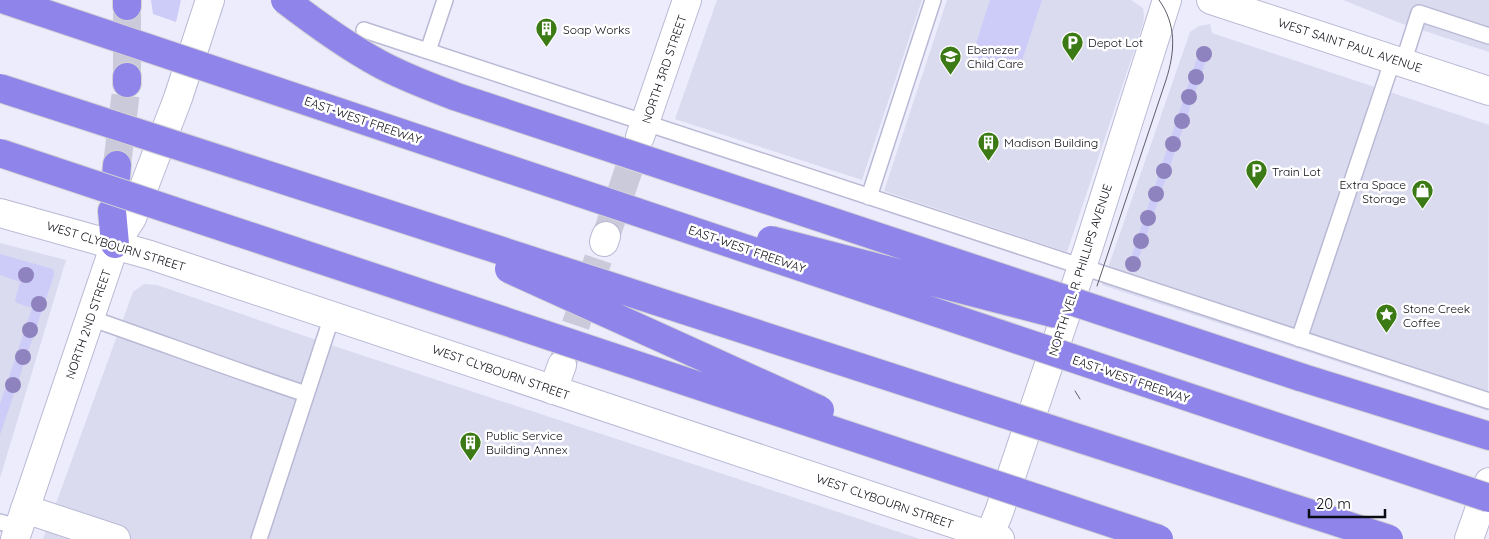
<svg xmlns="http://www.w3.org/2000/svg" width="1489" height="539" viewBox="0 0 1489 539" font-family="Quicksand,sans-serif">
  <rect width="100%" height="100%" fill="#ececfd"/>
  <path fill="#dbdbf0" d="M717,0H922L862,180L675,119Z
    M947,0H1131L1143,8L1144,16L1143,24L1067,252L884,191Z
    M1343,0H1489V52L1400,23Z
    M1210,24L1212,33L1489,125L1488,411L1102,285L1190,32L1199,26Z
    M0,243L66,260L0,478Z
    M144,284L157,285L337,347L920,539H43L133,292Z"/>
  <path fill="#cdcbf8" d="M151,0H181L176,22L153,14Z
    M990,0H1042L1019,70L1016,71L993,64L986,70L969,65Z
    M1201,46L1210,49L1134,272L1127,270Z
    M0,254L53,269L54,275L0,435V404L32,308L17,303L15,300L20,282L0,275Z"/>
  <g fill="none" stroke-linecap="round" stroke-linejoin="round">
    <path stroke="#cacada" stroke-width="28" stroke-dasharray="28 14" stroke-linecap="butt" d="M606,236L640,137
      M562,365L604,242"/>
    <path stroke="#cacada" stroke-width="28" stroke-dasharray="28 14" stroke-linecap="butt" d="M127,77V6
      M117,165L127,83"/>
    <defs>
      <path id="service" d="M364,30L1489,401
        M428,51L445,0
        M1403,63L1419,13L1489,36
        M869,197L933,0
        M90,318C162,343 234,370 306,394
        M1299,339L1393,59
        M0,522L19,528
        M259,539L332,316"/>
      <path id="minor" d="M640,137L687,0
        M604,242L606,236
        M553,390L562,365
        M25,509L116,539
        M1469,539L1489,482"/>
      <path id="tertiary" d="M1211,0L1489,91
        M15,539L115,244L132,218L178,98L210,0
        M988,539L999,512L1088,249L1167,0"/>
      <path id="secondary" d="M0,213L150,255L1000,539"/>
      <path id="motorway" d="M127,0V6
        M127,83V77
        M116,177L117,165
        M112,211L115,244
        M1300,377L1489,436"/>
    </defs>
    <use href="#service" stroke="#bab9d5" stroke-width="18"/>
    <use href="#minor" stroke="#bab9d5" stroke-width="30"/>
    <use href="#tertiary" stroke="#bab9d5" stroke-width="30"/>
    <use href="#secondary" stroke="#bab9d5" stroke-width="30"/>
    <use href="#motorway" stroke="#d3d3d5" stroke-width="30"/>
    <use href="#service" stroke="#fff" stroke-width="15"/>
    <use href="#minor" stroke="#fff" stroke-width="28"/>
    <use href="#tertiary" stroke="#fff" stroke-width="28"/>
    <use href="#secondary" stroke="#fff" stroke-width="28"/>
    <use href="#motorway" stroke="#8f84e9" stroke-width="28"/>
    <path stroke="#5e5e6a" stroke-width="1" d="M1097,286L1166,80C1175,52 1177,25 1159,0
      M1075,391L1080,399"/>
    <defs>
      <path id="motorway-bridge" d="M5,0L1489,498
        M285,0C315,23 345,45 378,63C403,77 431,87 457,97L1300,377
        M0,88L1389,539
        M0,153L1159,539
        M771,240L1056,314
        M509,269L820,410"/>
    </defs>
    <use href="#motorway-bridge" stroke="#d3d3d5" stroke-width="30" stroke-linecap="butt"/>
    <use href="#motorway-bridge" stroke="#8f84e9" stroke-width="28"/>
  </g>
  <g fill="#8e83bf">
    <circle cx="1204" cy="54" r="8"/>
    <circle cx="1196" cy="77" r="8"/>
    <circle cx="1189" cy="97" r="8"/>
    <circle cx="1182" cy="121" r="8"/>
    <circle cx="1173" cy="144" r="8"/>
    <circle cx="1164" cy="171" r="8"/>
    <circle cx="1156" cy="194" r="8"/>
    <circle cx="1148" cy="218" r="8"/>
    <circle cx="1141" cy="241" r="8"/>
    <circle cx="1133" cy="264" r="8"/>
    <circle cx="26" cy="275" r="8"/>
    <circle cx="39" cy="304" r="8"/>
    <circle cx="30" cy="330" r="8"/>
    <circle cx="23" cy="357" r="8"/>
    <circle cx="13" cy="385" r="8"/>
  </g>
  <defs>
    <symbol id="building-pin" viewBox="-11 -11 22 30"><path d="M0 17L-7.5 6A9.5 9.5 0 1 1 7.5 6Z" fill="#3c7a16" stroke="#fff"/><path d="M-4-6H4V6H1V3H-1V6H-4ZM-2.5-4.3h1.7v1.8h-1.7ZM.8-4.3h1.7v1.8H.8ZM-2.5-1h1.7V.8h-1.7ZM.8-1h1.7V.8H.8Z" fill="#fff"/></symbol>
    <symbol id="parking-pin" viewBox="-11 -11 22 30"><path d="M0 17L-7.5 6A9.5 9.5 0 1 1 7.5 6Z" fill="#3c7a16" stroke="#fff"/><path d="M-3.5-5.5H1a3.5 3.5 0 0 1 0 7H-1V5.5H-3.5ZM-1-3.4V-.6H.8a1.4 1.4 0 0 0 0-2.8Z" fill="#fff"/></symbol>
    <symbol id="school-pin" viewBox="-11 -11 22 30"><path d="M0 17L-7.5 6A9.5 9.5 0 1 1 7.5 6Z" fill="#3c7a16" stroke="#fff"/><path d="M0-5L7-2L0 1L-7-2ZM-4 1L0 2.5L4 1V4Q0 6-4 4Z" fill="#fff"/></symbol>
    <symbol id="shop-pin" viewBox="-11 -11 22 30"><path d="M0 17L-7.5 6A9.5 9.5 0 1 1 7.5 6Z" fill="#3c7a16" stroke="#fff"/><path d="M-5-2.5h2.3a2.7 3.5 0 0 1 5.4 0H5L5.5 6h-11ZM-1.5-2.5h3a1.5 2.3 0 0 0-3 0Z" fill="#fff"/></symbol>
    <symbol id="sight-pin" viewBox="-11 -11 22 30"><path d="M0 17L-7.5 6A9.5 9.5 0 1 1 7.5 6Z" fill="#3c7a16" stroke="#fff"/><path d="M0-6L1.8-2.2L6-1.7L2.9 1.2L3.7 5.4L0 3.3L-3.7 5.4L-2.9 1.2L-6-1.7L-1.8-2.2Z" fill="#fff"/></symbol>
  </defs>
  <g fill-rule="evenodd">
    <use href="#building-pin" x="534" y="16" width="25" height="34"/>
    <use href="#parking-pin" x="1060" y="30" width="25" height="34"/>
    <use href="#school-pin" x="938" y="44" width="25" height="34"/>
    <use href="#building-pin" x="976" y="130" width="25" height="34"/>
    <use href="#parking-pin" x="1244" y="158" width="25" height="34"/>
    <use href="#shop-pin" x="1410" y="178" width="25" height="34"/>
    <use href="#sight-pin" x="1374" y="302" width="25" height="34"/>
    <use href="#building-pin" x="458" y="430" width="25" height="34"/>
  </g>
  <g text-anchor="middle" dominant-baseline="central" stroke-width="5" stroke-linejoin="round" paint-order="stroke">
    <g font-size="12" fill="#0b0b14" stroke="#fff" text-anchor="start">
      <text x="563" y="29">Soap Works</text>
      <text x="1088" y="42">Depot Lot</text>
      <text x="967" y="49">Ebenezer<tspan x="967" dy="14">Child Care</tspan></text>
      <text x="1004" y="142">Madison Building</text>
      <text x="1272" y="171">Train Lot</text>
      <text x="1406" y="184" text-anchor="end">Extra Space<tspan x="1406" dy="14">Storage</tspan></text>
      <text x="1403" y="308">Stone Creek<tspan x="1403" dy="14">Coffee</tspan></text>
      <text x="486" y="435">Public Service<tspan x="486" dy="14">Building Annex</tspan></text>
    </g>
    <g font-size="12" fill="#0b0b14" stroke="#fff">
      <text transform="translate(1350 45) rotate(18)">WEST SAINT PAUL AVENUE</text>
      <text transform="translate(664 69) rotate(-71)">NORTH 3RD STREET</text>
      <text transform="translate(363 120) rotate(19)">EAST-WEST FREEWAY</text>
      <text transform="translate(116 246) rotate(17)">WEST CLYBOURN STREET</text>
      <text transform="translate(747 249) rotate(19)">EAST-WEST FREEWAY</text>
      <text transform="translate(1080 270) rotate(-72)">NORTH VEL R. PHILLIPS AVENUE</text>
      <text transform="translate(88 324) rotate(-71)">NORTH 2ND STREET</text>
      <text transform="translate(501 372) rotate(19)">WEST CLYBOURN STREET</text>
      <text transform="translate(1131 379) rotate(19)">EAST-WEST FREEWAY</text>
      <text transform="translate(885 501) rotate(19)">WEST CLYBOURN STREET</text>
    </g>
  </g>
  <path d="M1309 509v8h76v-8" fill="none" stroke="#0b0b14" stroke-width="2.5"/>
  <text x="1316" y="509" font-size="15" fill="#0b0b14" stroke="#ffffff" stroke-width="4" paint-order="stroke">20 m</text>
</svg>
